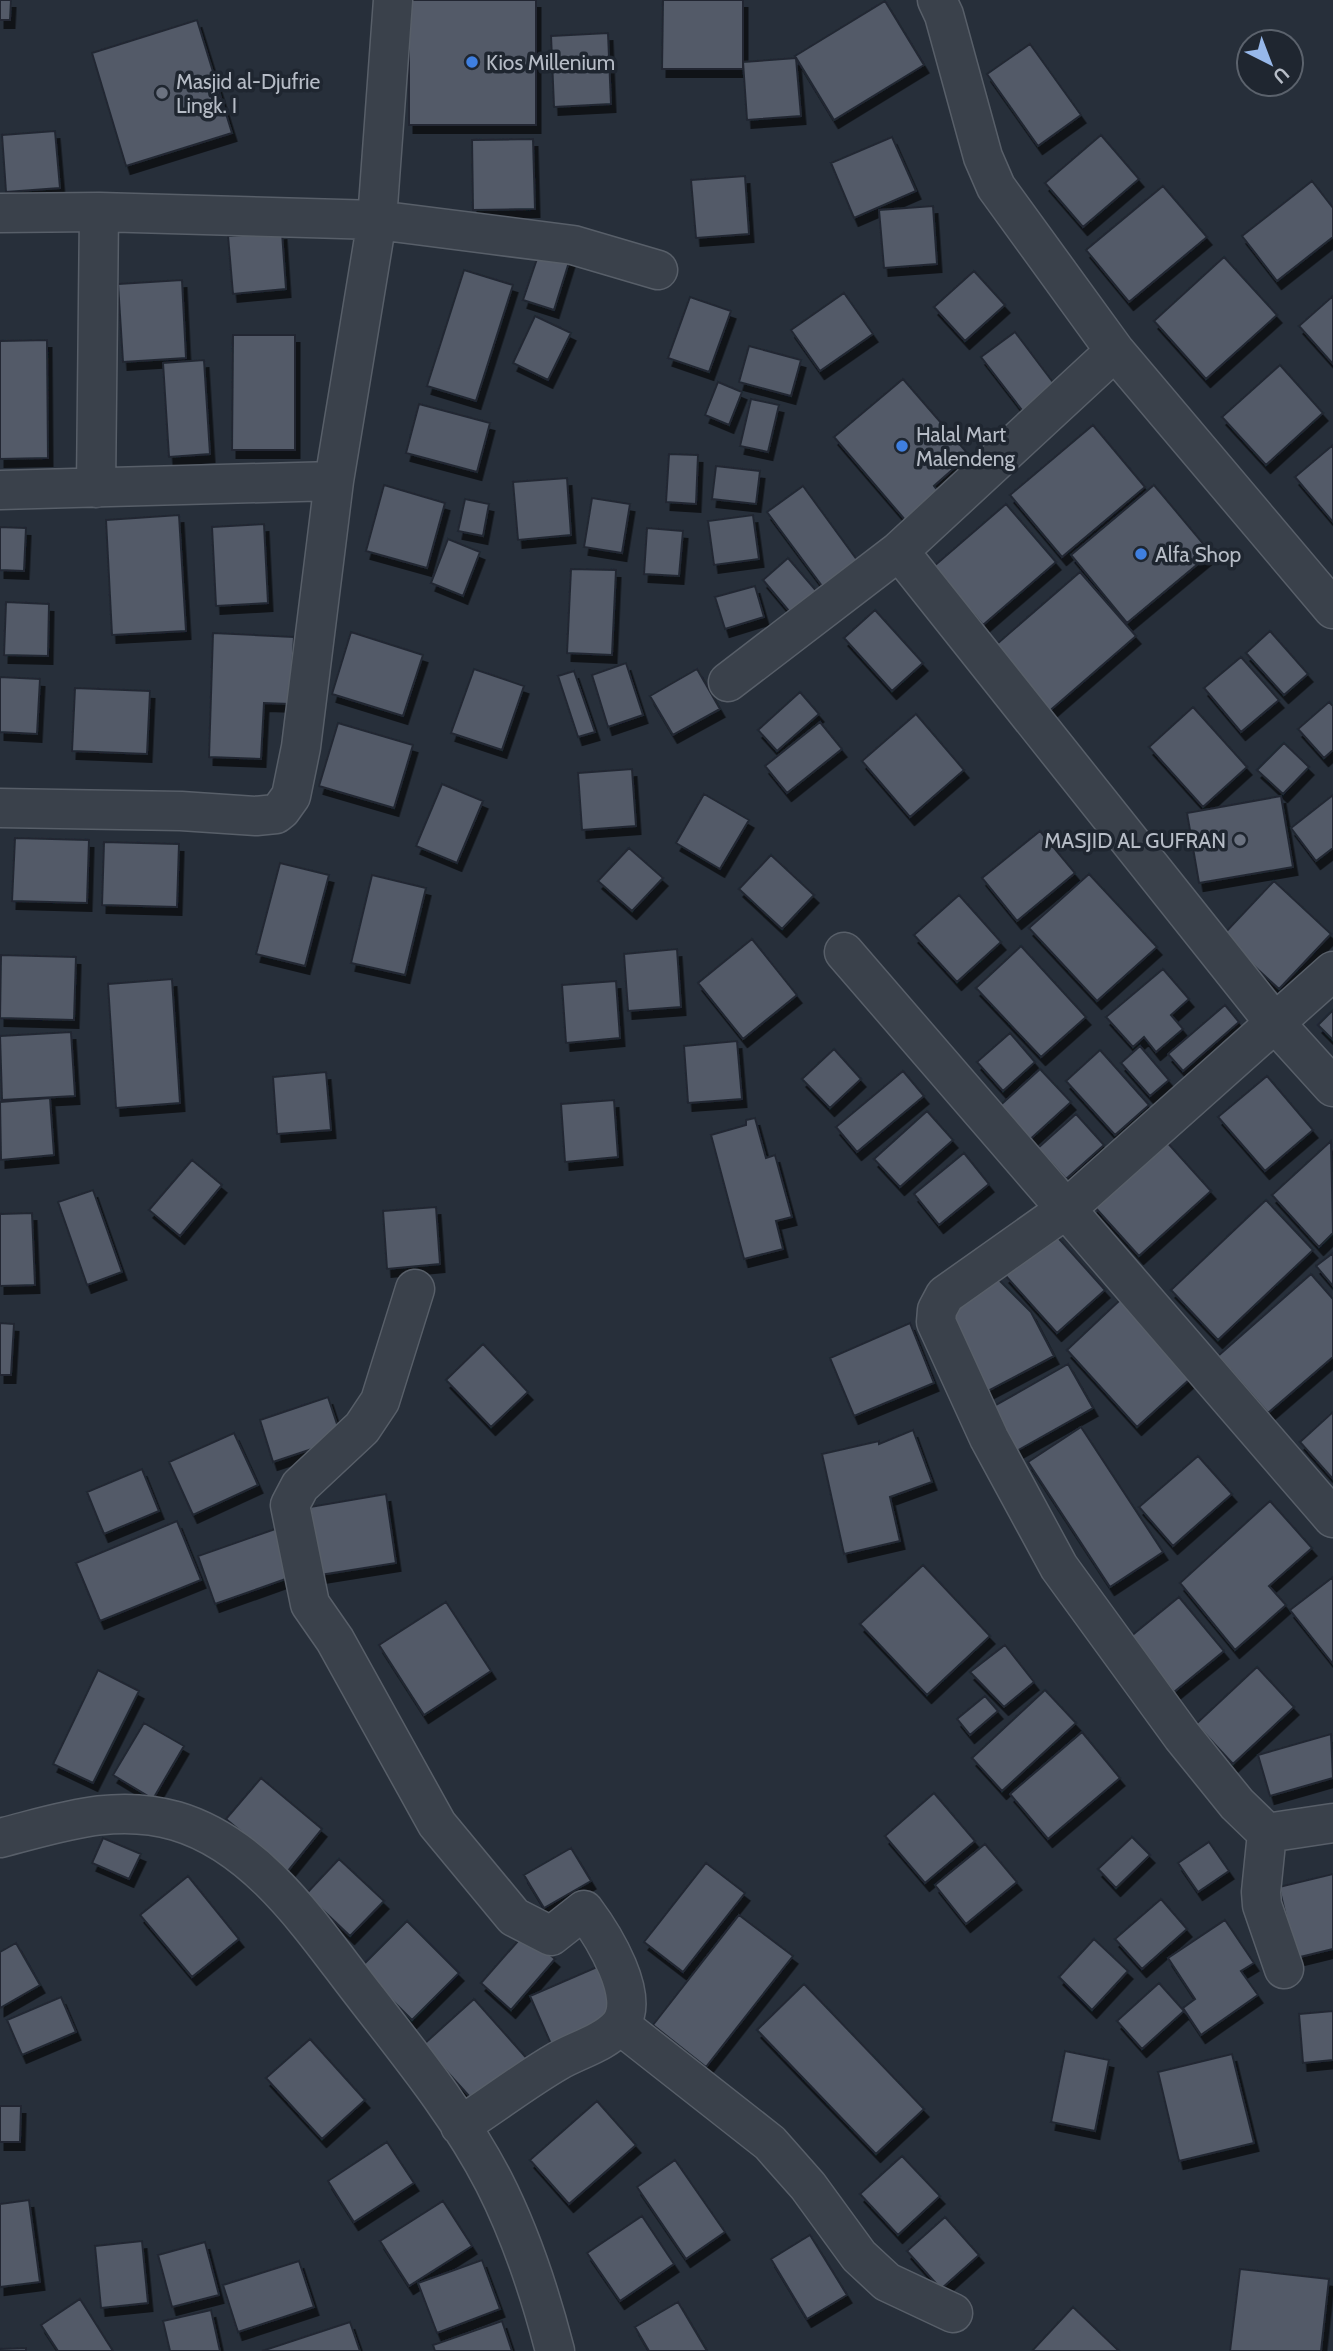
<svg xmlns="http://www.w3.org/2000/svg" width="1333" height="2351" viewBox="0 0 1333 2351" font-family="Cabin,sans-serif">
  <defs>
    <filter id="shadow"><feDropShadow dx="4.5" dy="8" stdDeviation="0" flood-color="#0009"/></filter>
  </defs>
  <rect width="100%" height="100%" fill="#272f3a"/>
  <path fill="#525a68" stroke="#212832" stroke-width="2" filter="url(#shadow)" d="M0,0H11L10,20H0Z
    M409,0H536V125H409Z
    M663,0H743V69H662Z
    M885,1L924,65L834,120L795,56Z
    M197,20L232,133L126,166L92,53Z
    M608,33L611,104L554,107L551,36Z
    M1030,44L1081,115L1038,146L987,74Z
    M796,58L801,116L747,120L743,62Z
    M55,131L60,188L6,192L2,135Z
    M1101,135L1139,179L1083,227L1045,183Z
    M892,137L916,191L854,218L831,163Z
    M533,139L535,209L473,210L472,140Z
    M745,176L749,234L696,238L691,180Z
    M1312,181L1333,208V237L1277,281L1242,236Z
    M1163,186L1207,237L1129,302L1086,250Z
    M933,206L937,264L884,268L879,210Z
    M282,232L286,289L233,294L228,236Z
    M540,250L570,259L554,310L523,300Z
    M1224,257L1277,315L1206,379L1154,321Z
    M464,270L513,285L476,401L427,386Z
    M974,271L1005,305L965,341L934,307Z
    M182,280L186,358L123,362L118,284Z
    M844,293L873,334L820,371L791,330Z
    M1333,296V364L1299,326Z
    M690,297L731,311L709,372L668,358Z
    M535,316L571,333L548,380L513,363Z
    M1015,332L1058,389L1025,414L981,357Z
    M233,335H295V450H232Z
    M47,340L48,458L0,459V341Z
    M749,346L801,360L791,396L739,382Z
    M204,360L210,454L169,457L163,363Z
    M1280,365L1323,413L1266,465L1222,417Z
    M903,379L969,455L934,486L944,499L912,528L834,437Z
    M718,382L742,392L729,425L705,415Z
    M751,399L779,405L768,452L740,446Z
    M419,404L490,423L477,472L406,453Z
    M1093,425L1145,487L1062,557L1010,495Z
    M1333,445V522L1295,477Z
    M669,454L698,455L696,504L666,502Z
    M716,466L760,471L756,504L712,499Z
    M567,478L571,535L518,540L513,482Z
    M384,485L445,503L427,568L366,551Z
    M1154,485L1211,553L1127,623L1071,555Z
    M803,486L860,564L825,590L767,512Z
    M592,498L630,504L622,553L584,547Z
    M465,499L489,504L483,536L458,531Z
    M1006,504L1056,562L983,625L933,567Z
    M179,515L186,631L112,635L106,520Z
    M753,515L759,559L714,565L708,521Z
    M264,524L268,603L216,606L212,527Z
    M0,527L26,528L24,571L0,570Z
    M647,528L683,531L679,576L644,574Z
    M448,539L480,552L463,596L431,583Z
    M788,558L825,601L799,623L763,580Z
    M571,569L616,570L612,655L567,653Z
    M1080,572L1136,636L1046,714L990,650Z
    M755,586L764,617L725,629L715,597Z
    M6,602L49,604L48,656L4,655Z
    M875,610L923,663L892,691L844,638Z
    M1270,631L1308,674L1284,695L1246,653Z
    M351,632L423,655L403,716L332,694Z
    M213,633L294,637L290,704L264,703L261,759L209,757Z
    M1241,657L1279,700L1241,732L1204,688Z
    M626,663L643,715L608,727L592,675Z
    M474,669L524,686L502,750L451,733Z
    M697,669L720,709L673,735L650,696Z
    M574,671L595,732L578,737L558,676Z
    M0,677L40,679L37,734L0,732Z
    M75,688L150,691L147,754L72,751Z
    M800,692L819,714L777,751L758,730Z
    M1329,702L1333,706V750L1324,758L1298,729Z
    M1193,707L1247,767L1203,807L1149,747Z
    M916,714L964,770L910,817L862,761Z
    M820,722L842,749L787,793L765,766Z
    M338,723L413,745L394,808L319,786Z
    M1284,743L1309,767L1283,794L1257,770Z
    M632,769L636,826L582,830L578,773Z
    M442,784L483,801L457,863L416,846Z
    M704,794L749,820L720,869L676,843Z
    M1333,795V848L1316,861L1291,828Z
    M1281,796L1293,867L1199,883L1187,813Z
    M1040,831L1075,873L1017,921L982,878Z
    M15,838L89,840L87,903L12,901Z
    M104,842L179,844L177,907L102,905Z
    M629,848L663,878L632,911L598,881Z
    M771,855L814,895L782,929L739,889Z
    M280,863L329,875L305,966L256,954Z
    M1089,874L1157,947L1097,1001L1029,928Z
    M372,875L426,888L405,975L351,963Z
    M1274,881L1331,934L1279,989L1222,936Z
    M959,895L1001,942L957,982L914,935Z
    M752,939L797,995L743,1039L698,983Z
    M1021,946L1086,1017L1041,1057L976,988Z
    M677,949L681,1007L628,1011L624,954Z
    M1,955L76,957L74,1020L0,1018Z
    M1163,969L1189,999L1171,1015L1183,1029L1156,1052L1144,1037L1133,1047L1106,1017Z
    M172,979L180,1103L116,1108L108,984Z
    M616,981L620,1038L566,1043L562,985Z
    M1225,1005L1239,1022L1183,1071L1168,1054Z
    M1333,1010V1040L1318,1025Z
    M71,1032L75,1096L2,1100L0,1036Z
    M1010,1033L1035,1062L1003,1091L977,1062Z
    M737,1041L742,1099L688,1103L684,1046Z
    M1140,1046L1169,1080L1150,1096L1121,1063Z
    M834,1049L861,1079L830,1108L802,1079Z
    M1100,1050L1149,1105L1115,1135L1066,1081Z
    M1040,1069L1071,1102L1025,1144L994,1111Z
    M903,1071L924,1096L857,1152L836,1127Z
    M326,1072L331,1130L277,1134L273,1077Z
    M1267,1076L1313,1130L1265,1171L1218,1117Z
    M50,1098L54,1155L1,1160L0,1102Z
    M614,1100L618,1157L565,1162L561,1104Z
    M927,1111L953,1140L900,1187L874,1159Z
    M1076,1114L1104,1145L1066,1179L1038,1148Z
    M755,1118L766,1158L775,1155L792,1217L776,1221L783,1249L744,1259L711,1135L746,1125V1120Z
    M1165,1140L1211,1191L1139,1256L1093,1205Z
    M1331,1141L1333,1233L1319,1247L1272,1195Z
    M964,1153L989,1184L939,1225L914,1194Z
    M192,1160L222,1185L180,1236L149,1210Z
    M93,1190L122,1272L87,1285L58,1202Z
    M1266,1200L1313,1250L1218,1340L1171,1290Z
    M436,1207L440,1264L387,1269L383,1211Z
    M32,1213L35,1285L0,1286V1214Z
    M1053,1232L1105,1290L1057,1333L1005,1275Z
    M1333,1253V1286L1316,1266Z
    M1311,1274L1333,1299V1357L1268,1413L1218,1356Z
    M996,1277L1031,1312L1054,1356L988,1391L943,1315Z
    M1120,1300L1191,1378L1137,1427L1067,1350Z
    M0,1323L14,1324L11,1375H0Z
    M910,1323L934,1383L854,1416L830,1358Z
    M483,1344L528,1392L491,1427L446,1380Z
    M1068,1364L1093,1408L1013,1453L989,1409Z
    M328,1397L342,1439L273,1462L260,1420Z
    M1333,1412V1479L1300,1442Z
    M1081,1427L1163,1552L1110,1587L1028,1462Z
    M913,1430L932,1482L890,1497L900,1541L844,1554L822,1454L879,1441V1444Z
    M234,1433L258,1485L193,1515L169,1462Z
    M1198,1456L1232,1494L1173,1546L1139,1507Z
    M142,1469L159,1511L104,1534L87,1492Z
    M386,1494L396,1563L320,1575L310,1507Z
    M1270,1501L1312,1548L1269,1586L1286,1605L1235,1650L1180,1583Z
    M177,1521L201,1580L100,1621L76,1563Z
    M281,1527L297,1575L215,1604L198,1556Z
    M923,1565L990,1636L927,1695L860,1624Z
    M1333,1577V1664L1290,1610Z
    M1179,1597L1224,1651L1174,1692L1130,1637Z
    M446,1602L491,1671L424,1715L379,1645Z
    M1005,1645L1034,1682L1004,1707L970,1672Z
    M1257,1667L1294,1707L1233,1764L1196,1724Z
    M98,1670L139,1691L93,1783L53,1764Z
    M1045,1690L1076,1723L1002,1791L972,1758Z
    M985,1696L998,1711L970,1735L957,1719Z
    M144,1723L184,1746L153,1799L113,1775Z
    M1082,1732L1120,1778L1048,1839L1010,1794Z
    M1331,1734L1333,1778L1270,1796L1258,1755Z
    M261,1778L322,1829L288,1871L226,1819Z
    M934,1793L975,1841L925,1883L885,1836Z
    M1132,1837L1150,1855L1116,1888L1098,1869Z
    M103,1838L141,1854L129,1879L92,1863Z
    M1209,1842L1229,1871L1198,1892L1178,1863Z
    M985,1844L1017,1882L966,1924L935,1885Z
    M571,1848L591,1881L544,1908L524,1875Z
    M339,1859L384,1901L350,1936L306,1894Z
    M706,1863L745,1893L683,1972L644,1942Z
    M1333,1874V1949L1296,1958L1279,1887Z
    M188,1876L239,1939L192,1977L140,1915Z
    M1161,1899L1187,1929L1142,1969L1115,1939Z
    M739,1915L793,1956L706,2067L653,2025Z
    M1225,1920L1254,1963L1241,1971L1258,1995L1201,2035L1183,2008L1195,1999L1168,1958Z
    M407,1921L459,1973L412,2020L360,1968Z
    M525,1933L555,1959L511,2010L481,1983Z
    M1094,1939L1128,1971L1092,2010L1059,1977Z
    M16,1943L40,1985L0,2008V1952Z
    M597,1967L618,2015L551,2044L530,1996Z
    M1159,1983L1184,2011L1142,2049L1117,2021Z
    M804,1984L924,2109L876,2154L757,2030Z
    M61,1997L76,2032L22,2055L7,2020Z
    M474,1999L530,2062L479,2107L423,2045Z
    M1333,2011V2060L1303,2063L1299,2014Z
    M310,2039L365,2100L322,2139L266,2078Z
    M1065,2051L1109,2060L1095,2131L1051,2122Z
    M1232,2054L1254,2143L1179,2161L1158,2072Z
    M597,2101L636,2145L569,2204L530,2160Z
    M0,2106H21L20,2142H0Z
    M387,2142L414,2183L354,2222L328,2181Z
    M902,2156L940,2196L898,2235L860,2194Z
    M675,2160L725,2232L686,2259L637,2187Z
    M29,2200L40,2282L0,2287V2204Z
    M443,2201L472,2246L409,2286L380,2241Z
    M642,2216L674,2264L620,2301L587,2253Z
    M945,2217L979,2255L941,2289L907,2251Z
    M810,2235L847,2295L807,2319L771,2259Z
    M142,2241L148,2303L101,2308L95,2246Z
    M205,2242L219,2295L172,2307L158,2255Z
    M482,2260L500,2309L437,2333L418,2283Z
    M299,2261L314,2307L238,2332L223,2285Z
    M1240,2269L1329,2279L1321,2351H1230Z
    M80,2299L113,2351H58L41,2325Z
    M678,2302L707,2351H649L635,2327Z
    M1073,2307L1119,2351H1032Z
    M211,2310L220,2351H170L163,2321Z
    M502,2321L512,2351H435L433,2345Z
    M350,2322L360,2351H262Z
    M26,2348V2351H0V2349Z"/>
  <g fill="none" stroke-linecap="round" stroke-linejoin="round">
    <defs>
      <path id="minor" d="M937,0L944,15L983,157L996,187L1115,351L1333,609
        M0,213L99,212L377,220L573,245L658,270
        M1115,351L899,551L1274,1022L1333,1087
        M96,488L99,212
        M0,490L334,481
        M728,682L899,551
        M0,808L181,811L256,816L276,814L281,810L291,796L301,747L334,481L377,220L393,0
        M844,952L1333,1518
        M415,1289L380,1401L362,1428L300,1486L290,1505L310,1604L335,1640L437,1824L514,1917L551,1936L584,1910C602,1934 643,1998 619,2026C604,2043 577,2050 558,2061C525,2080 493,2105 460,2126
        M1267,1833L1237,1804L1182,1736L1059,1567L989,1438L936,1322L937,1310L945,1295L1065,1210L1333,971
        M1267,1833L1261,1892L1262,1905L1284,1969
        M1267,1833L1333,1823
        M0,1838C60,1823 114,1803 176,1821C261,1846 315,1933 367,1999C412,2057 460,2116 494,2182C521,2235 540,2293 555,2351
        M620,2025L770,2143L808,2186L859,2256L887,2282L953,2313"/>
    </defs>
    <use href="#minor" stroke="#585f69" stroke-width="41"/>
    <use href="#minor" stroke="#3a414b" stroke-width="38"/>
  </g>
  <g fill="#3f7fe0" stroke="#1f2630" stroke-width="2.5">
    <circle cx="472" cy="62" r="7"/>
    <circle cx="902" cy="446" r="7"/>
    <circle cx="1141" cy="554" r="7"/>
  </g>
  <g fill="#6b7280" stroke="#1f2630" stroke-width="2.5">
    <circle cx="162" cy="93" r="7"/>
    <circle cx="1240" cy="840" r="7"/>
  </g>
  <g text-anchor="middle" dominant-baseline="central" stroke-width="7" stroke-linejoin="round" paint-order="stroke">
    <g font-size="21" fill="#b6bcc6" stroke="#1f2630" text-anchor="start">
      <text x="486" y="62">Kios Millenium</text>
      <text x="176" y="81">Masjid al-Djufrie<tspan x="176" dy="24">Lingk. I</tspan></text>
      <text x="916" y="434">Halal Mart<tspan x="916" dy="24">Malendeng</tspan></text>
      <text x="1155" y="554">Alfa Shop</text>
      <text x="1226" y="840" text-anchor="end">MASJID AL GUFRAN</text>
    </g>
  </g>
  <g transform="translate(1270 63) rotate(138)"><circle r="33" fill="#1f2630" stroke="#5b626c" stroke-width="2"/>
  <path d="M0-5L12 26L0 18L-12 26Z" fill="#97b8ea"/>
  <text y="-10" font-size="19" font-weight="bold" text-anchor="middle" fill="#b6bcc6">U</text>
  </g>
</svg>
